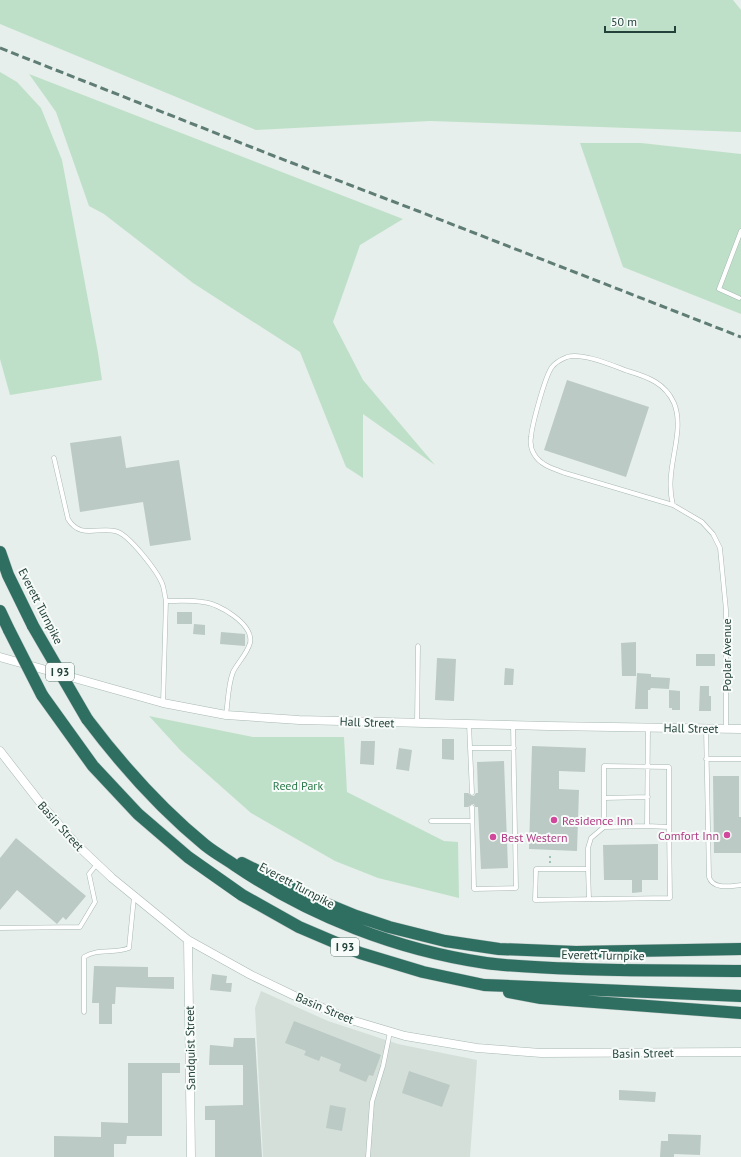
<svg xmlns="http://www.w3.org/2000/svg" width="741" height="1157" viewBox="0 0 741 1157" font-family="'PT Sans',sans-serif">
  <rect width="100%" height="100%" fill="#e6efeb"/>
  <path fill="#d4dfda" d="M261,991L328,1021L398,1044L477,1060L470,1157H263L255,1008Z"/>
  <path fill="#bfe0c8" d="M0,0H733L741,10V132L430,121L256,130L0,24Z
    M0,72L17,82L41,108L62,160L98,353L102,380L10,395L0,359Z
    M29,74L403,219L360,245L333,322L363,380L435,465L363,414V478L346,467L300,352L193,283L104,214L89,206L56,112Z
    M580,143H641L741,154V314L623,267Z
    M149,716L253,737H344L347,792L444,841L458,842L459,898L378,878L335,861L251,813L181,751Z"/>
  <path fill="#bbcac4" d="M567,380L649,407L626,477L544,450Z
    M121,436L126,468L179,460L191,540L150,546L143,502L80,512L70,443Z
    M177,612H192V624H177Z
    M194,624L205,625V635L193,634Z
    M221,632L245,634V646L220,644Z
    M636,642V676H622L621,643Z
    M696,654H715V666H696Z
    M437,658L456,659L454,701L435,700Z
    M505,668L514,669L513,685H504Z
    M637,673L651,674V677L670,678L669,689L651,688L650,690H648V709H635Z
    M700,686H709V696H711V711H699Z
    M669,690L680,691V710H672V708H669Z
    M442,739H454V760L442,759Z
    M361,741H375L374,765L360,764Z
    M532,746L586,748L585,772L559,771V789L579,790L577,851L529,849Z
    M399,748L412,750L409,771L396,769Z
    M504,761L508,868L481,869L478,807H475L474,804H472L468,807H464V793H468L472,796H474L476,793H478L477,762Z
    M713,776H739V817H741V853H714Z
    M16,838L86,896L66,920L63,917L57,924L17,890L0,910V858Z
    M658,844V880H642V892L632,893V880H604L603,845Z
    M94,966L148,967V977H174V989L116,987L115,1004H112V1024H99V1003H92Z
    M212,974L227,976L226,983H232L231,992L210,990Z
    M294,1021L381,1055L373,1076L369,1075L366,1082L339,1071L341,1064L321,1056L319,1061L304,1055L306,1051L285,1043Z
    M234,1038H255L262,1157H215V1120H205V1106L243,1105V1065H209L210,1045L233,1047Z
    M128,1063H180V1073H162V1136H127L126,1144H114V1157H54V1136L101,1137V1122L128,1123Z
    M409,1071L450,1085L442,1107L402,1093Z
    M619,1090L656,1092L655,1102L619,1100Z
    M330,1105L346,1108L342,1131L326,1128Z
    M668,1134L701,1135L700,1155L674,1154V1157H660L661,1141H668Z"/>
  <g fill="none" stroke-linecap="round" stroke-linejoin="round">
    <defs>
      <path id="lane" d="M739,298L719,289L741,231
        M54,458L68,519C80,539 97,527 115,531C128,533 159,573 163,586C164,590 165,596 166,601
        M673,505C670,494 670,485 671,475C673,451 683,425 674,403C665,383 648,377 628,371C614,366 582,352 567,357C562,359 555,363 552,367C545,376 532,425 531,437C530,443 531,449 534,454C540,465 554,469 565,473L673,505L702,522L713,534L720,548L726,610V729
        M163,703L166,601C178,601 190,600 203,602C218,603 254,624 250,643C247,654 238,662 233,672C228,685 228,701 226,715
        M417,723L418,646
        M469,724L472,793
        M706,728L709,877C713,890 731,886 741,885
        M470,748H514
        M706,759H741
        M604,798L648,797
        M472,807L474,889L516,888L513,725
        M431,821H472
        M647,826L604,827L591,838L588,848V869H536L535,900L670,898L669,827L647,826L648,728
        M604,827V766L669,767V827
        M588,869L589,899
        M0,928L80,927L95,902L89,874L97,864
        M84,1012V957C97,948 115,954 129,948L134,897
        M368,1157L372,1102L383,1066L390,1032"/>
      <path id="street" d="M0,657L163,703L226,715L299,720L548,726L741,729
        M0,751L46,810L76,844L112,878L188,940L251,975L299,998L351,1020L405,1036L477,1048L541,1053L741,1052
        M188,940L191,1157"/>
      <path id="highway" d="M0,552L8,575L33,626
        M0,611L9,630
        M42,695L93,766L138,814L188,857L242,895L299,927L360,953L423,972L484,985L741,996
        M87,719C121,764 161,809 205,845C215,853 226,859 236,866C310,916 397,950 486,963C516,967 547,968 578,969C632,971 687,970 741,971
        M242,863L305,895L356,916L389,927L445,941L499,949L576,952L741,949
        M509,992L541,998L741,1013"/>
    </defs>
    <use href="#lane" stroke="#a8b8b2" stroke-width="5"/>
    <use href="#street" stroke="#a8b8b2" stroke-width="9"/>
    <use href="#highway" stroke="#c2cac8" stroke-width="13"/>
    <path stroke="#86b3a5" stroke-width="1.5" stroke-dasharray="2 3" stroke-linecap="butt" d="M550,863V853"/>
    <use href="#lane" stroke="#fff" stroke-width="4"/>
    <use href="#street" stroke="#fff" stroke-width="8"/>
    <use href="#highway" stroke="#2f6f62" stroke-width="12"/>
    <path stroke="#5f7d75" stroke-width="3" stroke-dasharray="8 4" stroke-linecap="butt" d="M0,48L274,156L418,211L741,337"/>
    <defs>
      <path id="highway-bridge" d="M33,626L87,719
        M9,630L42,695"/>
    </defs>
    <use href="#highway-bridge" stroke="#c2cac8" stroke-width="13" stroke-linecap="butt"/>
    <use href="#highway-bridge" stroke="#2f6f62" stroke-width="12"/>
  </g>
  <g fill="#d1479c" stroke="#f7fbf9" stroke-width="1.5">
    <circle cx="554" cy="820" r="4"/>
    <circle cx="727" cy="835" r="4"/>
    <circle cx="493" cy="837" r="4"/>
  </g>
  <g text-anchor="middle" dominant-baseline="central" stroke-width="4" stroke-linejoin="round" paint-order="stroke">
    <g fill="#f7fbf9" stroke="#637a73" stroke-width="1">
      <rect x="46" y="663" width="28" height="18" rx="3"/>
      <rect x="331" y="938" width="28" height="18" rx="3"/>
    </g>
    <g font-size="11" font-weight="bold" fill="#24423a">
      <text x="60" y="672">I 93</text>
      <text x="345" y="947">I 93</text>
    </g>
    <g font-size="12" fill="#24423a" stroke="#f7fbf9">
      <text transform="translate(41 606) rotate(63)">Everett Turnpike</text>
      <text transform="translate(726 655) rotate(-90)">Poplar Avenue</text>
      <text transform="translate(367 722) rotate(2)">Hall Street</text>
      <text transform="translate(691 728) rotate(1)">Hall Street</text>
      <text transform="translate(61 826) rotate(48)">Basin Street</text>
      <text transform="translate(297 885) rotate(28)">Everett Turnpike</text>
      <text transform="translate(603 955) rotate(1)">Everett Turnpike</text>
      <text transform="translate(325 1008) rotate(23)">Basin Street</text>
      <text transform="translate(190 1048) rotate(-91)">Sandquist Street</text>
      <text transform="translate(643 1053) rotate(-1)">Basin Street</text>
    </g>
    <g font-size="12" fill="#2d7a4b" stroke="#f7fbf9">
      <text x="298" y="785">Reed Park</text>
    </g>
    <g font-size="12" fill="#b23c85" stroke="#f7fbf9" text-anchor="start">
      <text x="562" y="820">Residence Inn</text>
      <text x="719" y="835" text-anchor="end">Comfort Inn</text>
      <text x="501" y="837">Best Western</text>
    </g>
  </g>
  <path d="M605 26v6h70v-6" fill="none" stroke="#24423a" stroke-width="2"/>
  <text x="611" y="26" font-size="12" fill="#24423a" stroke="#f7fbf9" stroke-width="3" paint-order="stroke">50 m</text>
</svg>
